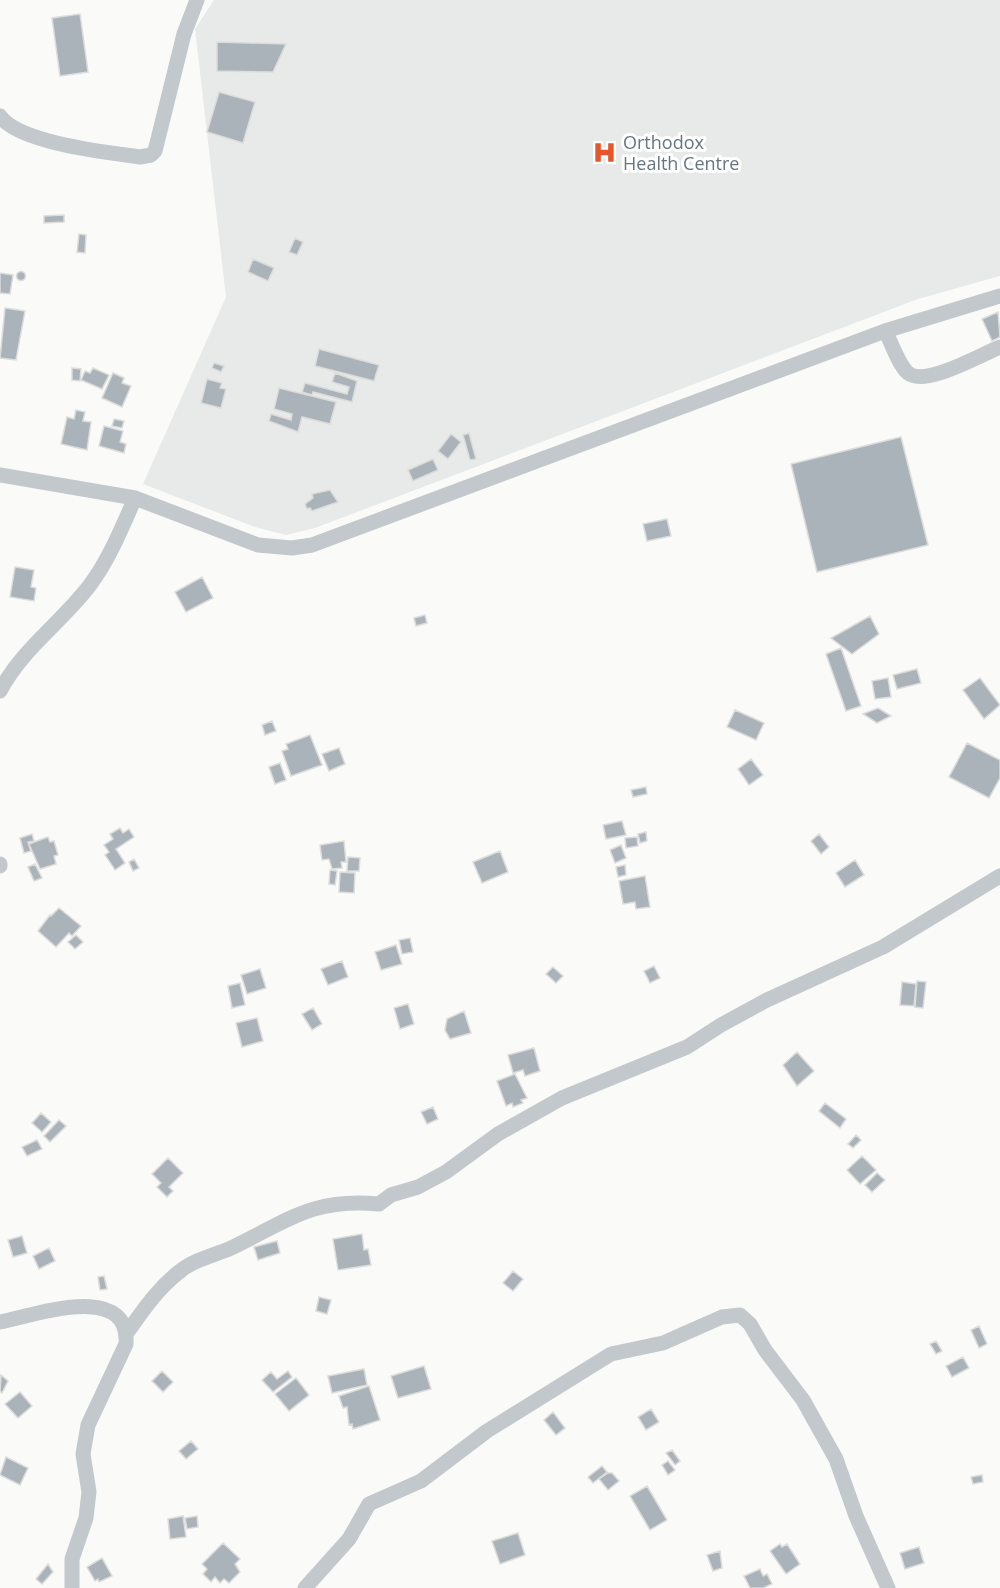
<svg xmlns="http://www.w3.org/2000/svg" width="1000" height="1588" viewBox="0 0 1000 1588" font-family="'Open Sans',sans-serif">
  <rect width="100%" height="100%" fill="#fafaf8"/>
  <path fill="#e8e9e9" d="M214,0H1000V276L918,299L315,528L286,535L255,527L143,484L226,297L195,29Z"/>
  <path fill="#aab3b9" stroke="#dcdcda" stroke-width="1.5" d="M80,14L88,72L60,76L52,18Z
    M217,42L286,44L273,72L217,71Z
    M219,92L255,102L243,143L207,132Z
    M64,215V222L44,223V216Z
    M79,234L86,235L85,253L77,252Z
    M295,238L303,242L297,255L289,252Z
    M253,259L274,268L268,281L248,272Z
    M16.5 276a4.5 4.5 0 1 1 9 0a4.5 4.5 0 1 1-9 0Z
    M0,273L13,275L10,294L0,293Z
    M5,308L25,311L16,360L0,358Z
    M998,312L1000,337L992,341L982,319Z
    M319,349L379,365L374,381L315,366Z
    M214,363L224,366L221,372L212,368Z
    M72,368L81,369L80,381L72,380Z
    M93,368L109,375L102,389L81,380L85,371L90,373Z
    M113,373L124,378L122,383L131,386L122,407L102,398Z
    M335,373L357,381L352,402L313,392L312,395L302,392L305,383L347,394L349,387L332,382Z
    M207,379L222,383L220,388L226,389L221,408L201,403Z
    M279,388L336,402L330,424L302,417L298,432L269,421L271,414L291,420L292,414L274,409Z
    M76,410L85,412L83,421L91,422L87,450L61,444L67,417L74,419Z
    M114,419L124,421L122,428L112,426Z
    M104,426L123,431L120,442L126,444L124,453L99,446Z
    M469,433L476,459L470,460L463,435Z
    M451,434L461,442L448,459L438,451Z
    M901,437L928,545L817,572L791,464Z
    M433,459L438,470L413,481L408,470Z
    M330,490L338,502L312,511L310,508L307,509L305,504L313,498L312,494Z
    M667,519L671,536L647,541L643,524Z
    M15,567L34,570L31,587L36,588L34,601L10,597Z
    M202,577L213,598L186,612L175,592Z
    M425,615L427,623L416,626L414,618Z
    M870,616L879,634L852,654L831,638Z
    M841,648L861,706L846,711L826,654Z
    M917,669L921,683L897,689L893,675Z
    M888,678L891,697L875,699L872,681Z
    M980,678L1000,705L984,719L963,690Z
    M878,708L891,716L877,723L863,714Z
    M735,710L764,723L756,740L727,727Z
    M272,721L276,731L265,735L262,725Z
    M310,735L322,765L291,776L282,751L288,749L286,744Z
    M967,743L1000,760V778L989,798L949,777Z
    M339,748L345,764L329,771L322,754Z
    M751,759L763,775L749,785L738,769Z
    M280,763L286,780L275,784L269,767Z
    M646,787L647,794L633,797L631,790Z
    M622,821L626,835L606,839L603,825Z
    M120,828L123,833L129,829L134,837L116,849L125,863L115,870L105,855L109,852L104,845L113,839L110,834Z
    M646,832L647,841L640,843L638,834Z
    M32,834L34,841L28,842L31,851L24,853L20,838Z
    M819,834L829,847L821,854L811,841Z
    M48,837L50,842L54,841L58,855L54,856L56,864L40,869L29,844Z
    M637,837L638,846L626,848L625,838Z
    M344,841L346,862H341L342,868L332,869L329,859L322,860L320,845Z
    M621,845L626,858L615,863L610,850Z
    M500,851L508,872L482,883L473,862Z
    M348,857L360,858L359,871H347Z
    M134,859L139,868L133,871L129,862Z
    M855,860L864,875L845,887L836,873Z
    M35,864L42,878L34,881L28,867Z
    M625,865L626,875L618,877L616,867Z
    M330,870L337,871L335,885L329,884Z
    M340,872L355,873L354,893L339,892Z
    M645,876L650,907L636,909L635,902L623,904L619,881Z
    M59,908L81,926L72,936L69,933L56,947L38,931L50,915L51,916Z
    M76,935L83,942L75,949L68,942Z
    M410,938L413,952L402,954L399,940Z
    M396,945L402,964L381,970L375,952Z
    M342,961L348,977L328,985L321,969Z
    M654,966L660,978L650,983L644,971Z
    M553,967L563,976L556,983L546,974Z
    M260,969L266,988L247,994L241,975Z
    M917,981L926,982L923,1008L915,1007Z
    M902,982L916,984L914,1006L900,1005Z
    M240,983L245,1005L232,1008L228,986Z
    M408,1004L414,1024L400,1029L394,1008Z
    M313,1008L322,1024L312,1030L302,1014Z
    M464,1011L471,1033L450,1039L445,1030L447,1019Z
    M257,1018L263,1041L242,1047L236,1023Z
    M534,1048L540,1071L525,1076L523,1070L513,1073L508,1055Z
    M797,1052L814,1071L797,1086L783,1065Z
    M515,1074L527,1098L521,1100L523,1103L513,1107L512,1103L506,1106L497,1081Z
    M825,1103L846,1119L840,1128L819,1111Z
    M433,1107L438,1119L427,1124L421,1112Z
    M41,1113L51,1122L42,1132L32,1123Z
    M59,1120L66,1126L50,1142L44,1136Z
    M856,1135L861,1140L853,1148L848,1144Z
    M37,1140L42,1149L27,1156L22,1147Z
    M862,1156L876,1170L860,1184L847,1170Z
    M168,1158L183,1173L169,1187L173,1191L167,1197L157,1187L161,1183L152,1174Z
    M877,1173L885,1180L872,1192L865,1185Z
    M362,1234L364,1250L368,1249L371,1265L338,1270L333,1239Z
    M22,1236L27,1253L13,1257L8,1240Z
    M277,1241L280,1253L258,1260L254,1247Z
    M49,1248L55,1261L39,1269L33,1256Z
    M513,1271L523,1279L513,1291L503,1283Z
    M104,1276L107,1289L100,1290L98,1277Z
    M319,1297L331,1300L327,1314L316,1311Z
    M979,1326L987,1344L979,1348L971,1330Z
    M936,1341L942,1351L936,1354L930,1344Z
    M963,1357L969,1368L952,1377L946,1366Z
    M424,1366L431,1389L398,1398L391,1376Z
    M364,1369L367,1385L332,1393L328,1376Z
    M162,1371L173,1382L163,1392L152,1381Z
    M288,1371L292,1377L273,1392L262,1380L271,1372L277,1379Z
    M1,1375L8,1381L2,1393L0,1391Z
    M296,1378L309,1395L289,1411L275,1394Z
    M369,1386L380,1420L353,1429L352,1424L349,1425L347,1407L343,1408L339,1396Z
    M20,1392L32,1406L18,1418L5,1404Z
    M651,1409L659,1422L646,1430L638,1417Z
    M553,1412L565,1428L556,1435L544,1420Z
    M191,1441L198,1449L186,1459L179,1451Z
    M672,1450L680,1461L675,1465L666,1453Z
    M6,1457L28,1468L20,1485L0,1475Z
    M668,1461L675,1470L668,1475L662,1465Z
    M602,1466L607,1472L593,1483L588,1477Z
    M608,1473H612L619,1481L608,1490L599,1479Z
    M982,1475L983,1482L973,1484L971,1477Z
    M647,1486L667,1520L650,1530L630,1496Z
    M183,1516L186,1537L170,1539L168,1519Z
    M197,1516L198,1527L187,1529L185,1518Z
    M518,1533L525,1555L500,1564L492,1541Z
    M223,1543L240,1559L235,1564L240,1572L229,1583L224,1579L220,1583L215,1577L211,1582L203,1574L207,1569L202,1564Z
    M780,1544L782,1547L787,1544L800,1564L786,1574L770,1551Z
    M919,1547L924,1563L905,1569L900,1553Z
    M720,1551L722,1568L713,1571L707,1555Z
    M102,1558L112,1576L99,1582L98,1579L95,1581L87,1567Z
    M48,1564L53,1572L42,1584L36,1579Z
    M760,1569L763,1576L767,1574L772,1584L763,1588H750L744,1576Z"/>
  <g fill="none" stroke-linecap="round" stroke-linejoin="round">
    <path stroke="#c3c8cc" stroke-width="15" d="M0,116C19,143 106,152 140,157L151,155L155,151L184,34L197,0
      M885,331C892,343 898,364 908,373C925,387 980,355 1000,347
      M0,475L135,498L258,545L292,548L312,545L885,331L1000,296
      M0,691C22,649 62,622 90,585C110,558 122,527 135,498
      M0,864V866
      M0,1322C35,1315 130,1281 126,1344L88,1425L83,1454L89,1492L86,1518L72,1559V1588
      M126,1334C142,1312 157,1289 179,1272C193,1260 212,1256 229,1249C285,1223 311,1197 379,1204L391,1195L418,1187L446,1172L498,1134L562,1098L687,1047L721,1025L765,1001L883,947L1000,876
      M305,1588L349,1539L369,1504L421,1481L487,1431L611,1354L663,1343L722,1317L740,1315L750,1324L765,1350L803,1400L836,1459L856,1516L888,1588"/>
  </g>
  <defs>
    <symbol id="hospital-bare" viewBox="-9 -9 18 18"><path d="M-5-5h3v3.5h4V-5h3V5h-3V1.5h-4V5h-3Z" fill="#e4572e" stroke="#fff" stroke-width="2.5" paint-order="stroke"/></symbol>
  </defs>
  <g fill-rule="evenodd">
    <use href="#hospital-bare" x="588" y="136" width="33" height="33"/>
  </g>
  <g text-anchor="middle" dominant-baseline="central" stroke-width="6" stroke-linejoin="round" paint-order="stroke">
    <g font-size="18" fill="#657683" stroke="#fff" text-anchor="start">
      <text x="623" y="142">Orthodox<tspan x="623" dy="21">Health Centre</tspan></text>
    </g>
  </g>
</svg>
